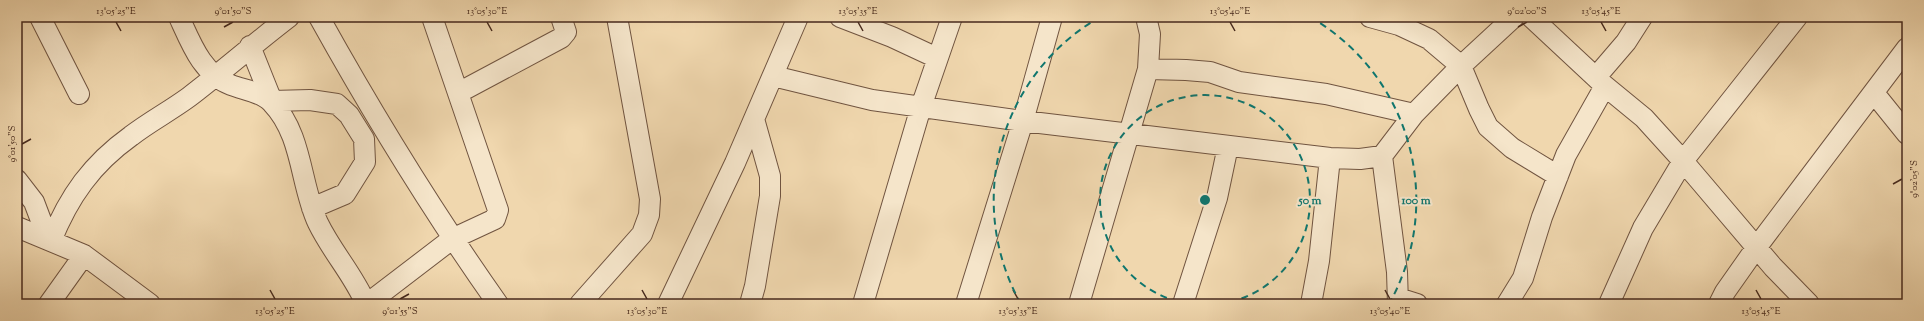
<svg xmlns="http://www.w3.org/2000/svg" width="1924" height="321" viewBox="0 0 1924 321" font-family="'Sorts Mill Goudy',serif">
  <rect width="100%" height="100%" fill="#f0d7ae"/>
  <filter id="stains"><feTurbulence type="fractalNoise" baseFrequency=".005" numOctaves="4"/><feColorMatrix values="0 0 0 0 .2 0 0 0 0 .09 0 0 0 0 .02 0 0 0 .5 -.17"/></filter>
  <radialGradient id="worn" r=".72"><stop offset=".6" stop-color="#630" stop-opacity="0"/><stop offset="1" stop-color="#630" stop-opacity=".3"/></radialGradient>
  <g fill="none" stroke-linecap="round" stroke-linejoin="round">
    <defs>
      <path id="minor" d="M40,17L79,94
        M179,17C191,43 202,74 231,85C244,90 263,92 272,103C303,135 300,185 318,223C332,252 353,274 366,304
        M319,17C374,116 433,212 498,304
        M840,17L892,37L937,58
        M1370,17L1399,25L1429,39L1461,66L1479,109L1488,127L1512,148L1558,176
        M1531,17L1605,86L1644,118L1683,161L1773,267L1809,304
        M250,46L272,101L310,100L337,104L349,115L364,139L365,162L345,194L312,208
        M1148,69L1186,70L1210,72L1239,82L1326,94L1414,114
        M773,76L872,100L1023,121L1330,158L1360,159L1382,156
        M1596,77L1626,42L1642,17
        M458,93L561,38L566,32L561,17
        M1874,93L1907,134
        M17,180L34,202L48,239
        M17,227L84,255L150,304
        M51,241C69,196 92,164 131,136C149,122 170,111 189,97C223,71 255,43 289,17
        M1398,298L1417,304
        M49,304L84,255
        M367,304L452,239L495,219L498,210L432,17
        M580,304L642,234L649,215L650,199L617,17
        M668,304L735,163L798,17
        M750,304L755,286L770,196V176L754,119
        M863,304L921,107L952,17
        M966,304L1023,121L1052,17
        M1079,304L1148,69L1150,34L1146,17
        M1183,304L1217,198L1228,146
        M1311,304L1319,261L1330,158
        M1398,304L1397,272L1382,156L1414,114L1461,66L1514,17
        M1507,304L1523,278L1542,217L1566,155L1605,86
        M1609,304L1643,228L1683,161L1797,17
        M1719,304L1725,292L1756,248L1907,48"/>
    </defs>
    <use href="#minor" stroke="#705440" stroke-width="22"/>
    <use href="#minor" stroke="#f5e5ca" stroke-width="20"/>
  </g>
  <path fill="none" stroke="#46291c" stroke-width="1.5" d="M116,22L121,31M487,22L492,31M858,22L863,31M1230,22L1235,31M1601,22L1606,31M224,27L233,22M1518,27L1527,22M22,144L31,139M1893,184L1902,179M270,290L275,299M642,290L647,299M1013,290L1018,299M1385,290L1390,299M1756,290L1761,299M400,299L409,294"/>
  <g fill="none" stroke="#0f766e" stroke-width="2" stroke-dasharray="7 5">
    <path d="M1190 304A105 105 0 1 1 1220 304"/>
    <path d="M1021 304A211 211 0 0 1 1100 17M1310 17A211 211 0 0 1 1389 304"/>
  </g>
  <circle cx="1205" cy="200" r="6" fill="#0f766e" stroke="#f5e5ca" stroke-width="2"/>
  <g font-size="12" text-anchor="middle" font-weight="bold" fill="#0f766e" stroke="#f5e5ca" stroke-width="4" stroke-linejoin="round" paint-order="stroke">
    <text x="1310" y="204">50 m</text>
    <text x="1416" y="204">100 m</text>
  </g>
  <rect width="1924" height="321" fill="none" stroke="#f0d7ae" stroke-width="44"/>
  <rect x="22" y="22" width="1880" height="277" fill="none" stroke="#46291c" stroke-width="1.5"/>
  <g font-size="10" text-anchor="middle" fill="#46291c">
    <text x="116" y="14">13°05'25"E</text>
    <text x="233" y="14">9°01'50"S</text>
    <text x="487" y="14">13°05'30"E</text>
    <text x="858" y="14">13°05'35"E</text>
    <text x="1230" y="14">13°05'40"E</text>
    <text x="1527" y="14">9°02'00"S</text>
    <text x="1601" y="14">13°05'45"E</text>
    <text transform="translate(11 144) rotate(-90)" y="4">9°01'50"S</text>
    <text transform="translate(1913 179) rotate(-90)" y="4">9°02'05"S</text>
    <text x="275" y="314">13°05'25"E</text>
    <text x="400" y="314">9°01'55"S</text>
    <text x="647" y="314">13°05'30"E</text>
    <text x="1018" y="314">13°05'35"E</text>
    <text x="1390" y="314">13°05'40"E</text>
    <text x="1761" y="314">13°05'45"E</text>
  </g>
  <rect width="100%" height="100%" filter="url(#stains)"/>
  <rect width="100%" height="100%" fill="url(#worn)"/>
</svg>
